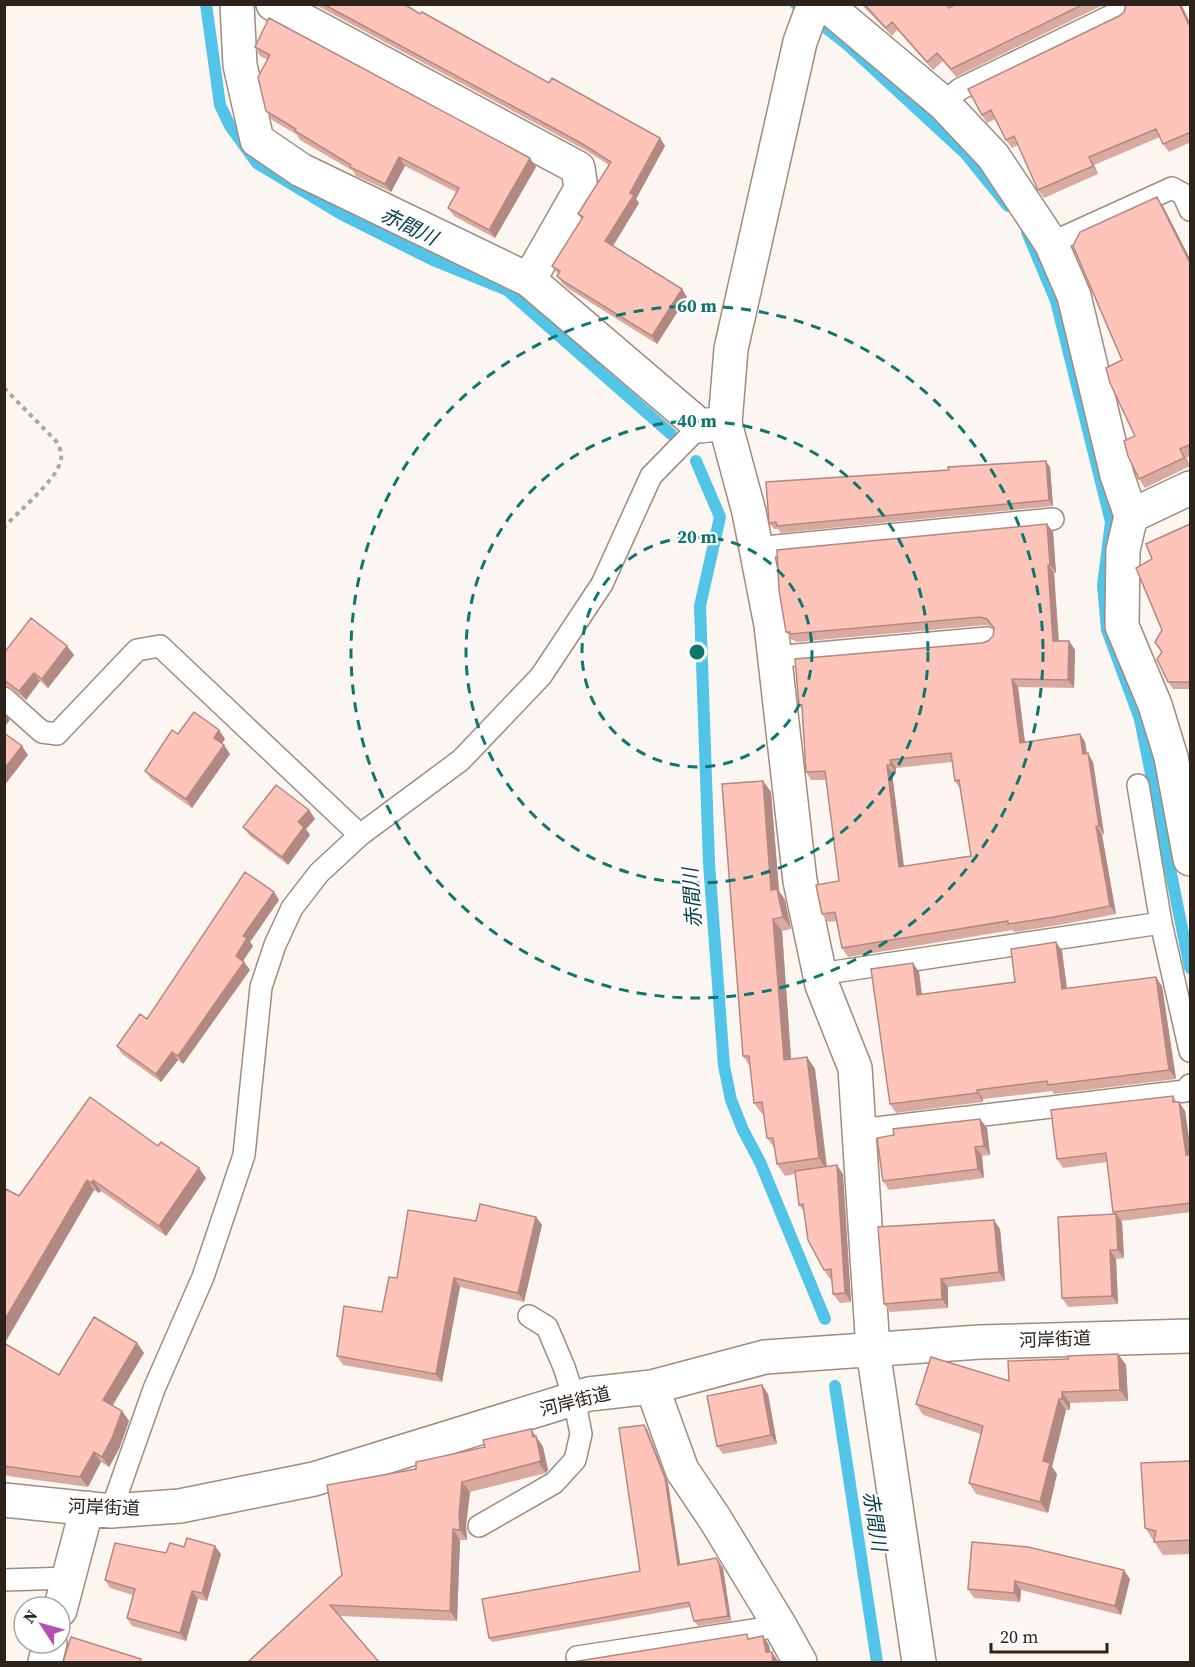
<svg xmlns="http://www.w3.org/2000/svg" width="1195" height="1667" viewBox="0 0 1195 1667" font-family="'Source Serif 4','Noto Sans JP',serif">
  <rect width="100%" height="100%" fill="#fcf6f3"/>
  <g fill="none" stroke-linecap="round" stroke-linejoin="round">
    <path stroke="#51c4e8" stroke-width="12" d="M206,4L220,105L230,126L257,163L343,215L433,260L507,290L671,434
      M796,4L849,46L965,153L1008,206
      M1027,232L1056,301L1111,522L1103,585L1107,630L1140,719L1190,968
      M696,461L720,517L700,606L709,863L724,1066L731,1100L743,1130L760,1162L825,1319
      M835,1386L877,1662"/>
    <defs>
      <path id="service" d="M943,103L960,89L1119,12
        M1051,243L1172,188L1183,194L1190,210
        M755,548L1053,519
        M774,657L987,638
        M4,698L42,732L57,734L137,650L160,646L360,835
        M1138,785L1161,923L1190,1051
        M820,974L1161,923
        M859,1130L1185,1091L1190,1085
        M111,1511L154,1389L203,1277L244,1155L261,987L275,945L292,908L319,873L360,835L461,760L541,676L602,584L651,476L700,426
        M479,1526L554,1483L575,1460L581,1434L574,1398L564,1367L547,1327L529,1316
        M4,1580L69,1578
        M577,1657L780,1626"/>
      <path id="minor" d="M237,4L240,65L257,140L301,170L529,280L700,426L725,423
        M273,4L578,168L581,189L529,280
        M814,4L800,42L731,349L725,423L749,512L771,625L800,881L822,985L855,1068L873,1350L919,1662
        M825,4L943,103L993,156L1051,243L1074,296L1117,475L1131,516L1123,550L1122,626L1155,705L1171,757L1190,859
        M1131,516L1190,488
        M652,1387L682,1470L715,1519L780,1626L800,1662
        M4,1500L111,1511L180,1506L314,1479L589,1394L652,1387L765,1357L980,1342L1190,1336
        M60,1610L87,1508
        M45,1662L50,1643"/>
    </defs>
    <use href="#service" stroke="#a28b7b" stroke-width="24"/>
    <use href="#minor" stroke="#a28b7b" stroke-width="36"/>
    <path stroke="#aea6a2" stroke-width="4" stroke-dasharray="4.5 4.5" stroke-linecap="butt" d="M4,388L56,441C60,448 63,454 60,463C55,481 18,512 4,527"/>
    <use href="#service" stroke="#fff" stroke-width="21"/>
    <use href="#minor" stroke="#fff" stroke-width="33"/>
  </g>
  <path fill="#daa99f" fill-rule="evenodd" d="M314,4H404L420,14L665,146L636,199L639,203L613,246L682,289L687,297L657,344L569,289L563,284L557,276L558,274L552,266L582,220L578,214L609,165L587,151Z
    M861,4H945L949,8L956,4H1105L956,77L943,61L933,70L897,30L892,36Z
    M1126,4H1181L1191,25V142L1169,152L1163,144L1160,137L1094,165L1098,174L1044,198L1038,190L1018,145L1012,148L1006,140L995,119L987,123L982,115L1119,16L1124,12Z
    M255,47L536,167L495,238L454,216L448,208L456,192L405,166L391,192L356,176L353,171L300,140L296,134L272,120L266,111L268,60L260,56Z
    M1163,206L1191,261V456L1186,458L1190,466L1145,488L1139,479L1135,436L1122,360Z
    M1050,467L1053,506L781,533L778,529H774L769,523Z
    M1191,523V689H1173L1168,682L1162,630L1152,559Z
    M1047,524L1053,532L1056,573H1054L1059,641H1069L1075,650L1074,688L1018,687L1025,742L1080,734L1085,742L1087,754L1093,762L1104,834L1102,835L1116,914L1059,925L1014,932L1013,930L848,957L842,948L836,921L828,922L822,914L839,881L826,780H811L806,772L802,709L799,705L988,641L993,636L994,628L993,627L986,625L796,642L794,640H792L786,632ZM952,762L955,781L960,789L971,856L904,867L892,773H896V768Z
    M67,646L74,655L48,688L40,681L26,700L7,686H4V653Z
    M219,730L225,739L222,744L230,754L192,808L151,779L145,771L178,734Z
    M763,781L771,792L779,891L785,900L791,929L782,931L791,1059L807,1057L815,1069L827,1167L843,1174L851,1302L840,1303L833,1294L832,1278L830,1279L824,1270L805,1213L799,1205L795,1174L785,1176L777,1164L775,1149L767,1138L764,1114H762L754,1103L750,1067L743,1056Z
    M309,810L315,819L306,829L310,835L288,865L250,836L243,827Z
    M274,892L279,900L250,942L253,946L243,961L250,970L183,1064L178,1060L161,1082L122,1054L117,1046L147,1019Z
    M1056,942L1062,951L1067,988L1162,986L1176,1079L1054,1094L1052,1091L983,1099V1102L896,1113L890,1104L919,972L922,994L1015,982Z
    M1173,1096L1177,1102H1179L1185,1111L1191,1153V1212L1121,1221L1122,1222L1124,1258L1116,1259L1118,1304L1068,1307L1062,1298L1114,1214L1113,1212L1107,1162L1063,1168L1057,1159Z
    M980,1119L987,1128L990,1155L982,1156L984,1178L889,1190L883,1181L894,1135Z
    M158,1146L206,1178L166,1236L101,1191L99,1193L94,1190L5,1343L59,1375L137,1343L144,1353L112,1405L122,1411L129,1421L119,1449L109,1467L101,1462L88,1487L8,1476L4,1473V1192L19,1196Z
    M536,1217L542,1225L524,1302L460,1287L442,1382L343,1365L337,1356L382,1312L397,1278L476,1221Z
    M1000,1229L1005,1281L948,1287V1308L890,1312L884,1304Z
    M1118,1354L1126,1365L1128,1401L1070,1403V1410H1066L1052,1467L1057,1474L1048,1513L976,1494L969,1483L981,1434L923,1415L916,1404L1009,1381L1068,1359Z
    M762,1385L768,1394L777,1444L723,1454L717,1446Z
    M647,1429L668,1483L680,1564L716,1558L723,1568L731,1621L698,1626L694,1621L691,1607L492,1642L489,1638L640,1571Z
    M539,1440L543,1447L548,1470L546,1473L470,1492L466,1525L467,1540H460L457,1621L339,1616L250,1662L342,1575L416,1469Z
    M1191,1461V1554L1163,1555L1145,1528Z
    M972,1542L1130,1579L1121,1615L1021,1590L1020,1602L974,1598L968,1589Z
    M184,1547L221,1554L207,1601L198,1599L186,1641L132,1626L127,1618L133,1595L110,1588L105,1580L166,1553Z"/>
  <path fill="#b28982" d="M1179,4H1181L1191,25V29Z
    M660,138L665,146L636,199L639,203L611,249L605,241Z
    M399,157L405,166L391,192L385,184Z
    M1089,157L1094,165L1098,174L1093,166Z
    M530,158L536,167L495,238L489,230Z
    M1157,197L1163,206L1191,261V265Z
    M682,289L687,297L657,344L652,336Z
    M1180,449L1186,458L1190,466L1184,458Z
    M1046,461L1050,467L1053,506L1049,500Z
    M1047,524L1053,532L1056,573L1050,565Z
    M1048,565L1054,573L1059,649L1053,641Z
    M1069,641L1075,650L1074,688L1068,680Z
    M67,646L74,655L48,688L42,679Z
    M34,673L40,681L26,700L19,691Z
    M1012,679L1018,687L1026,751L1020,743Z
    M4,713L10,720L4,727Z
    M219,730L225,739L220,746L214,738Z
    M1080,734L1085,742L1088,763L1083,754Z
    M224,745L230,754L192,808L186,799Z
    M22,746L28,755L4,786V769Z
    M1088,753L1093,762L1104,834L1099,826Z
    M890,760L896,768V773L891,765Z
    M887,765L892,773L905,875L899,867Z
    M763,781L771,792L779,891L785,900L791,929L783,917L771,890Z
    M309,810L315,819L306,829L310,835L288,865L282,857L298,822Z
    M1096,826L1102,835L1116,914L1110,906Z
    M274,892L279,900L250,942L253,946L241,964L236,956L243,936Z
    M773,919L782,931L792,1072L784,1060Z
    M1056,942L1062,951L1068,998L1062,989Z
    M244,962L250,970L183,1064L178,1056Z
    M913,963L919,972L923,1004L917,995Z
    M1156,977L1162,986L1176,1079L1169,1070Z
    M172,1052L178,1060L161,1082L156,1074Z
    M807,1057L815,1069L827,1170L819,1158Z
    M977,1090L983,1099V1102L977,1093Z
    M1179,1102L1185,1111L1191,1153V1162L1186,1155Z
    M980,1119L987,1128L990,1155L984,1146Z
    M975,1147L982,1156L984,1178L978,1169Z
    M837,1165L843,1174L851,1302L845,1293Z
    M199,1168L206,1178L166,1236L159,1226Z
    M87,1180L94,1190L4,1344V1321Z
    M93,1180L101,1191L99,1193L91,1183Z
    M1116,1214L1122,1222L1124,1258L1118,1250Z
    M536,1217L542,1225L524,1302L518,1293Z
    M994,1220L1000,1229L1005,1281L999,1272Z
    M1110,1250L1116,1259L1118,1304L1112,1296Z
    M454,1278L460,1287L442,1382L436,1374Z
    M941,1279L948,1287V1308L942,1299Z
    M137,1343L144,1353L110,1410L103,1400Z
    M1118,1354L1126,1365L1128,1401L1120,1390Z
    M762,1385L768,1394L777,1444L771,1435Z
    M1062,1392L1070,1403V1410L1062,1399Z
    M1059,1399L1066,1410L1052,1467L1057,1474L1048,1513L1040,1502L1043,1461Z
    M122,1411L129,1421L119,1449L109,1467L102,1457Z
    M644,1425L647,1429L668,1483L681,1569L678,1565Z
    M531,1429L543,1447L548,1470L546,1473L538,1462Z
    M94,1452L101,1462L88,1487L80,1477Z
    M462,1482L470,1492L466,1525L467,1540L460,1530L459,1515Z
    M453,1529L460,1540L457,1621L450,1611Z
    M215,1546L221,1554L207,1601L202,1593Z
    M719,1563L723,1568L731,1621L728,1616Z
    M1124,1570L1130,1579L1121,1615L1115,1606Z
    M1015,1581L1021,1590L1020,1602L1014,1593Z
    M192,1591L198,1599L186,1641L180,1633Z
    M763,1636L769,1645L772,1661L766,1652Z
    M772,1652L778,1661V1662H773Z"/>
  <path fill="#fec4b9" stroke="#b28982" stroke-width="1.5" fill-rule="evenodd" d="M323,4H404L420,14L422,12L549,83L552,78L660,138L630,193L634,195L605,241L682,289L652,336L563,281L557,276L560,271L552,266L583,217L578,214L611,162L581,143Z
    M864,4H945L949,8L956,4H1084L951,69L937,53L927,62L892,22L886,28Z
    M1126,4H1179L1191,29V132L1163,144L1156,129L1089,157L1093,166L1038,190L1014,136L1006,140L991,110L982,115L968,89L1119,16L1124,12Z
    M269,18L530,158L489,230L448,208L459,188L399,157L385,184L350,167L351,165L295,131L296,129L266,111L258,77L270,55L255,47Z
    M1157,197L1191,265V444L1180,449L1184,458L1139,479L1128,456L1124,441L1135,436L1110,383L1106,368L1122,360L1073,246L1080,232Z
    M1046,461L1049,500L777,526L776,522L769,523L766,482L949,470L948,467Z
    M1047,524L1050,565H1048L1053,641H1069L1068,680L1012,679L1020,743L1080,734L1083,754L1088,753L1099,826H1096L1110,906L1054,917L1008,924V921L842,948L835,912L822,914L816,885L839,881L825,771L806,772L802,705H799L795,659L982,643L988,641L993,636L994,628L987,619L980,617L790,634V632H786L779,590L777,550ZM951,753L955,781L959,780L971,856L899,867L887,765H891L890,760Z
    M1190,524L1191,682H1168L1157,659L1162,652L1155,642L1162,630L1136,568L1152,559L1146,544Z
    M31,618L67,646L42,679L34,673L19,691L4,680V653Z
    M194,712L219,730L214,738L224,745L186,799L145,771L172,730L178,734Z
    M4,733L22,746L4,769Z
    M763,781L771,890L777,889L783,917L773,919L784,1060L807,1057L819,1158L777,1164L773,1138H767L762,1102L754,1103L749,1056H743L722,784Z
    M276,785L309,810L298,822L304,827L282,857L243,827Z
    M245,872L274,892L243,936L247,938L236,956L244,962L178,1056L172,1052L156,1074L117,1046L140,1014L147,1019Z
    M1056,942L1062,989L1156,977L1169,1070L1048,1085L1047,1081L977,1090V1093L890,1104L871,969L913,963L917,995L1015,982L1011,949Z
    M1173,1096V1102H1179L1186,1155L1191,1154V1203L1113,1212L1106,1153L1057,1159L1051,1110Z
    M90,1097L158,1146L161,1142L199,1168L159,1226L93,1180L91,1183L87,1180L4,1321V1192L6,1189L19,1196Z
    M980,1119L984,1146L975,1147L978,1169L883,1181L877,1138L894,1135L893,1129Z
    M837,1165L845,1293L833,1294L831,1269L824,1270L808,1240L803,1204L799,1205L795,1171Z
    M480,1204L536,1217L518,1293L454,1278L436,1374L337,1356L344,1306L382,1312L389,1277L397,1278L408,1210L476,1221Z
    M1116,1214L1118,1250H1110L1112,1296L1062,1298L1058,1217Z
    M994,1220L999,1272L941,1279L942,1299L884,1304L878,1227Z
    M94,1317L137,1343L103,1400L122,1411L112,1438L102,1457L94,1452L80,1477L4,1466V1343L59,1375Z
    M1118,1354L1120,1390L1062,1392V1399H1059L1043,1461L1050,1463L1040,1502L969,1483L983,1426L916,1404L931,1357L1009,1381L1008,1361L1068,1359V1356Z
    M762,1385L771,1435L717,1446L707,1396Z
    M644,1425L665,1478L678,1565L716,1558L719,1563L728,1616L694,1621L689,1602L489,1638L482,1599L640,1571L619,1428Z
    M531,1429L533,1437L536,1436L541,1460L538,1462L462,1482L459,1515L460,1530L453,1529L450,1611L330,1605L379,1662H250L249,1661L342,1575L327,1485L416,1469V1462L485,1447L483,1440Z
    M1191,1461V1540L1154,1542L1156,1531L1145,1528L1141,1463Z
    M187,1538L215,1546L202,1593L192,1591L180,1633L127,1618L135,1589L105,1580L115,1543L166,1553L170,1543L184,1547Z
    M972,1542L1028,1547L1124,1570L1115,1606L1015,1581L1014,1593L968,1589Z
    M747,1634L748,1639L763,1636L766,1652H772L773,1662H572Z
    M71,1637L141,1659L140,1662H63Z"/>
  <g fill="none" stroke="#0f766e" stroke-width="3" stroke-dasharray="10 8">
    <circle cx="697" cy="652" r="115"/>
    <circle cx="697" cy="652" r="231"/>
    <circle cx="697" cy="652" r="346"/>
  </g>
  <g text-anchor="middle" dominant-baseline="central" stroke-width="4.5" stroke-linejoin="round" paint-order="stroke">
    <g font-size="18" fill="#2c231d" stroke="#fff">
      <text transform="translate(1055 1339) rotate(-2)">河岸街道</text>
      <text transform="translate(575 1401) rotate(-14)">河岸街道</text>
      <text transform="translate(104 1507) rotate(2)">河岸街道</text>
    </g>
    <g font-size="20" font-style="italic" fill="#063c4b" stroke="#fff">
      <text transform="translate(409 226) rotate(26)">赤間川</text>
      <text transform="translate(692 898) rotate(-94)">赤間川</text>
      <text transform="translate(875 1521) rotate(81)">赤間川</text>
    </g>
  </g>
  <circle cx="697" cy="652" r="9" fill="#0f766e" stroke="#fff" stroke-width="3"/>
  <g font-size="18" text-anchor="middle" font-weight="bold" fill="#0f766e" stroke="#fff" stroke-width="4.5" stroke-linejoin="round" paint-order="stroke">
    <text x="697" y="312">60 m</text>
    <text x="697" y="427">40 m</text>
    <text x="697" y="543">20 m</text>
  </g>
  <rect width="1195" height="1667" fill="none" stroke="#2c231d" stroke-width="12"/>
  <g transform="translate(42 1625) rotate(306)"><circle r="28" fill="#ffffff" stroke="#aba7a5" stroke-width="1.5"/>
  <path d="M0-4.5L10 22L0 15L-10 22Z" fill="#b550b5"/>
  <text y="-9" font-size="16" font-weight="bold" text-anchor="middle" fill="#2c231d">N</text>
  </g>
  <path d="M991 1643v9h116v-9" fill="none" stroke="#2c231d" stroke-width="3"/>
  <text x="1000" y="1643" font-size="18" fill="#2c231d" stroke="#ffffff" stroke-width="4.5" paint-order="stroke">20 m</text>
</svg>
